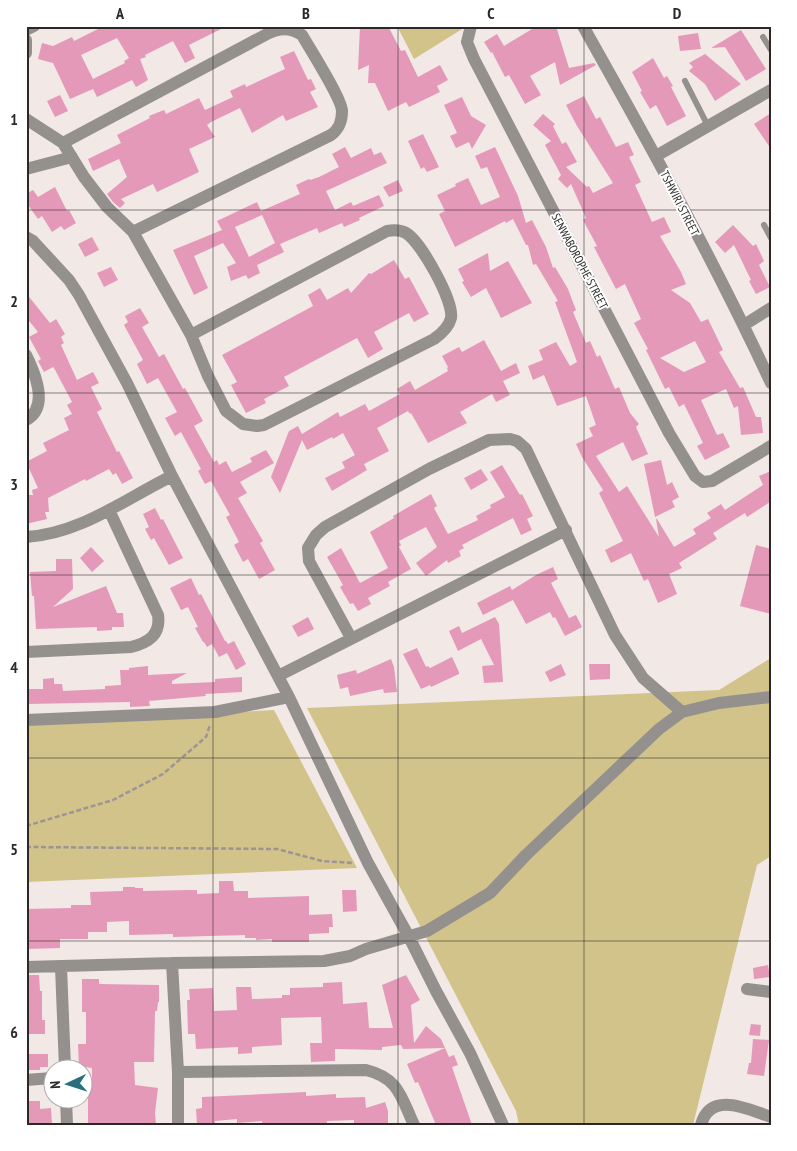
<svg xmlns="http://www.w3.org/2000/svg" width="797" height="1151" viewBox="0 0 797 1151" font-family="'PT Sans Narrow',sans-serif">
  <rect width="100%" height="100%" fill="#f2e8e6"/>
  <path fill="#d1c389" d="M397,26H467L414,59Z
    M771,658V856L757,865L693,1125H519L516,1111L307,708L719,690Z
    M274,710L357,868L26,882V723Z"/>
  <path fill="#e499b9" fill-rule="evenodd" d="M104,26H227L189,45L195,58L185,63L173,41L145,55L146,57L140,59L148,80L136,87L132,80L97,97L93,89L70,99L53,63L38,59L42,43L53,46L72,37L74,41ZM117,38L129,58L124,61L125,63L93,79L81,55Z
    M360,26H388L401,51L405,50L418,77L440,65L448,80L437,86L440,92L409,107L406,102L388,111L375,83H368L369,65L358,70Z
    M537,26H556L569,68L594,63L596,65L560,85L555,62L530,76L541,95L525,104L509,75L505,77L492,52L491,53L484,42L497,34L504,46Z
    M741,30L766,69L746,81L725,47L711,48Z
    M698,33L701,49L680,51L678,36Z
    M294,51L308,80L311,79L316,89L310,92L318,107L286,121L283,115L252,133L240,108L211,122L207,125L215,137L189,149L199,172L157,192L153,184L121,199L125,203L120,208L113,202L107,194L127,177L119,159L93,171L88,159L121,143L117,135L150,118L149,116L164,110L166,114L199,98L205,110L233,97L230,91L245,84L246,87L285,69L280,57Z
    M705,54L741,84L715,101L705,84L689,71L693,67L689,63Z
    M653,58L664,78L667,76L673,86L671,87L686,116L667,126L656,105L650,109L640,92L642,91L632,72Z
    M60,95L68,111L55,117L47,101Z
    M584,96L596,119L600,117L616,147L628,142L634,155L629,157L641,182L635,185L652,222L664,217L671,232L660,236L681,272L686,284L671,290L690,303L701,322L708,319L723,350L719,352L740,388L743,387L756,417H761L763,433L741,435L738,406L734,408L726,389L701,400L717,435L723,433L730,447L705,460L697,446L703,443L684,404L679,407L669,387L665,389L646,350L648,349L634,323L641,319L625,284L616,289L594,247L597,246L583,220L586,218L571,184L567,188L558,179L561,175L545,145L551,141L533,125L543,114L555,124L553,126L562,144L566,142L577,162L566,167L587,187L589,186L593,193L613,183L577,126L566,105ZM695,341L706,362L704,363L684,372L660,358Z
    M462,97L471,116L486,125L472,149L469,142L456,148L450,136L457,133L444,105Z
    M771,113V149L754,124Z
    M423,134L439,167L427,172L424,167L421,169L408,141Z
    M345,147L351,158L371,148L374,155L381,152L387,163L326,191L335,210L351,202L353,206L379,195L384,206L359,218L360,220L344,227L342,223L319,233L317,228L280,244L284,252L257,265L260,273L248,279L246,275L231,281L227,267L236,263L223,243L194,256L208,288L194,295L173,250L222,230L217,221L257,202L261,211L300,194L296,185L309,179L310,180L319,177L339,167L332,154ZM262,215L275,243L249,257L235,227Z
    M495,147L518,196L526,223L532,220L546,247L553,268L555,267L568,289L576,310L573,312L586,343L590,341L597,357L600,355L615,389L619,387L630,413L639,424L636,427L648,454L632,461L623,442L596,456L619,492L627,486L659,537L656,519H657L674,547L696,534L693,529L711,518L707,513L721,504L725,510L763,485L759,476L771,471V504L770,502L747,517L745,513L713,533L717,539L679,563L682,568L669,574L677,594L658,603L648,579L644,581L631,553L611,563L605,550L623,541L599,493L603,490L582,457L576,444L593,436L589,428L596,425L586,396L557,406L544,375L533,380L528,366L543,360L539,350L556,342L570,366L577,362L555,302L558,301L536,264L533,265L528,245H526L513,219L506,223L505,221L455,247L439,214L445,211L437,195L456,186L455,184L468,178L481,205L500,197L487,167L481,169L475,156Z
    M398,180L403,191L389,197L383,187Z
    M55,187L67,211L69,210L76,223L64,230L61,226L52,232L42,216L38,219L26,202V194L33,190L38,197Z
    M733,225L753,246L756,244L764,261L759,265L770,287L756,294L749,281L751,280L734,245L725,253L715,242Z
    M92,237L99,250L85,257L78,244Z
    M488,253L490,271L508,261L532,303L501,318L486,288L471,297L462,282L464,281L458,269Z
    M394,260L405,279L409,277L429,314L414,322L409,313L374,332L383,349L368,358L357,338L284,377L289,386L264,399L266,403L246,413L231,385L237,382L222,355L313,306L308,295L320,288L327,300L348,288L351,293L369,273L371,274Z
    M111,267L118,280L104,287L97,273Z
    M26,293L50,323L56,319L65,334L61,337L64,343L61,345L77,380L93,372L99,383L91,387L102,409L97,412L117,452L119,451L133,478L122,484L116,473L113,475L109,469L86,481L85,479L48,498L49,512H45L47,519L26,524V495H33L32,490L38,488L26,462L47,451L43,443L69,430L64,418L72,414L67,405L72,402L54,368L53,367L44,372L38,361L41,359L29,337L38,332L26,317Z
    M140,308L149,323L142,327L159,357L164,354L183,389L185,388L203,421L194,426L214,462L217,460L219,465L226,461L232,472L252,462L250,458L266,450L274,463L240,482L247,493L238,498L263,541L260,543L275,570L259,579L248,559L243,562L234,545L239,542L226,517L230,515L211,481L205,484L198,471L201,469L181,432L175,436L165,418L177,412L158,378L147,384L137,364L143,360L124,325L128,322L125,316Z
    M484,340L501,371L516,363L520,373L503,381L510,395L496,402L492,394L460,412L467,423L428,443L411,413L410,414L408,411L377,428L389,451L364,464L367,470L332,491L325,478L345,468L342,462L355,455L343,433L333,439L332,437L307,450L302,440L280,493L271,477L289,431L298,426L302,434L338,412L340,417L365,404L369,411L400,394L397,389L410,381L415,390L448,371L447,368L448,367L442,356L459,347L462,352Z
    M661,460L667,485L672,482L679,497L672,501L675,507L655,517L644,464Z
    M502,465L520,495L522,494L533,516L527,519L532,530L521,535L513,518L462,545L464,548L459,551L461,556L448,563L447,560L426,576L416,563L437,547L426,527L399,541L401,545L399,547L411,569L388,582L390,586L368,598L371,604L358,611L353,603L350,604L340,587L343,585L327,557L341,548L360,583L388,568L370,532L394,518L393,516L431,494L437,506L434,508L448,534L478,520L476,516L491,508L490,505L505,497L490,472Z
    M481,469L488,480L471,490L464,478Z
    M155,508L161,520L163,519L183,558L169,565L154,538L151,540L145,529L149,527L143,514Z
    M756,545L771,549V614L740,606Z
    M91,547L104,561L92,572L80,558Z
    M56,559H72L73,589L53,607L106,586L117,613H123L124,627H112V630L97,631V627L36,629L34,596H32L30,572L56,571Z
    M553,567L558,579L551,583L569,618L576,615L582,627L565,636L555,617L553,618L550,612L526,624L513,600L483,615L477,603L510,586L512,590L536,575Z
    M191,578L199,595L201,594L225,641H226L228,644L234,641L246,664L236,670L227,653L219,657L212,644L207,647L204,642H203L195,628L198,627L188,607L181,610L170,588Z
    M308,617L314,629L298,637L292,626Z
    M495,617L499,624L503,682L484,683L482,666L494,665L481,639L458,651L449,631L459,626L462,633Z
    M417,648L426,667L428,666L430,668L452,657L459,672V674L431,687L430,685L421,689L403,654Z
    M391,659L394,667L397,692L384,693L383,689L350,696L348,687L340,689L337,675L356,670L357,674Z
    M561,664L566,675L550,682L545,672Z
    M589,664H610V679L590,680Z
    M148,666V675L187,673L172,681V684L215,682V679L242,677V692L205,694L206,696L149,701L150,706L130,707V702L26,704V689H43V679L54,678V684H62L63,691L105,689V686L121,685L120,670H129V668Z
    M219,881H233L234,891H248V898L309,896V915L332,914L333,927H329V933L309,934V942H272V939L256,940V938H245V935L173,937V934L129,935V921L107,922V932H88V939H60V948L26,949V909L71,908V905H91L90,892L123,891V887H135V888H143V891L188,890H197V894L219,893Z
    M342,890H356L357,911L343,912Z
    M768,965L770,977L754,979L753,968Z
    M26,975H39L40,991H42V1020H45V1034H26V1021L29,1020L28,989H26Z
    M406,975L420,1000L411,1005L414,1043L426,1026L441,1039L445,1048L403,1049L401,1045L382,1047V1050L335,1049V1061L311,1062L310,1043H322L321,1017L281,1018L282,1045L252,1047V1053L238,1054V1047L196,1049L195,1034H188L187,1000H190L189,989L213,988L214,1011L237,1010L236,987H251L252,999L282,998V995H290V988L323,987V983L342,982L343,1004L367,1002L369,1028H393L382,985Z
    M82,979H99V984L159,985V1002H158L157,1011H155L154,1062H134L135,1085L158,1088L155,1113L156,1125H88V1088L92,1087V1068L79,1066L78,1044H86V1012H82Z
    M751,1024L761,1025L760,1036L749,1035Z
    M753,1039L769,1040L764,1076L747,1074L749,1063H751Z
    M445,1048L449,1057L454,1055L458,1065L452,1067L472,1125H436L418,1082L415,1083L407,1064Z
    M27,1054H48V1067H40V1070H26Z
    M306,1092V1096L336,1094V1098L365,1097L366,1108L385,1102L388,1111V1124L354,1125V1120L327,1121V1125H262V1121L237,1123V1119L215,1121V1125H197L196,1109L202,1108V1097Z
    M26,1101H40V1109L51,1108L52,1125H26Z"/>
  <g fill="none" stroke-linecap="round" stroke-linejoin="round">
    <path stroke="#9c9594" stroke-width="2.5" stroke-dasharray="5 2.5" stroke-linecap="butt" d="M26,826L113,800L163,774L206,737L210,725
      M26,847L277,849L322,861L353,863"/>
    <path stroke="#94908e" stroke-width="6" d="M763,37L771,50
      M685,81L708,126
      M764,225L771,238"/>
    <path stroke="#94908e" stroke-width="12" d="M471,26L467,42L474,59L669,433L695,476L703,482L712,481L771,446
      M583,26C649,143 714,261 771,383
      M26,30L34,26
      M26,40V53
      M26,119L63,143L84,177L107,207L133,232L191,335L208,376L226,411L243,424L257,426L264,425L434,339C441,334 449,327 451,318C454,301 421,242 406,233C401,230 393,230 387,231L191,335
      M63,143L267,34C279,28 290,27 302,35C310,49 342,99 342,111C342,122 339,129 331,135L133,232
      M656,156L771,90
      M26,169L72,157
      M26,237L33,241L69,280L79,295L127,383L172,476L289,697L368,863L409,937L436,991L470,1053L503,1125
      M744,325L771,308
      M26,355C35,373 50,407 26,420
      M26,537C80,534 125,499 172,476
      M351,638L309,561L308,548L316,535L325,527L429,469L489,440L510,439L517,441L526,449L615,635L643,678L682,712
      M26,652L131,647C148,643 161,635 158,615L109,510
      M278,676L566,530
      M26,720L215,712L289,697
      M172,963L178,1072V1125
      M26,967L172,963L324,961L350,956L366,949L427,931L490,893L526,855L659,729L682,712L719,703L771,697
      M61,967L65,1068
      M747,989L771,992
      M178,1072L366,1070C399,1078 401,1097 414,1125
      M26,1080L52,1078
      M66,1098L67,1125
      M701,1125C710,1090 748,1109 771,1117"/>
  </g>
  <path fill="none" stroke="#2c2828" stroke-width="1" stroke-opacity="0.55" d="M213,26V1125M398,26V1125M584,26V1125M26,210H771M26,393H771M26,575H771M26,758H771M26,941H771"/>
  <g text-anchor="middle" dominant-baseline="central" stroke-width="4" stroke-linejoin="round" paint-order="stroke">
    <g font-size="12" fill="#2c2828" stroke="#fff">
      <text transform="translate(680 203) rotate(63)">TSHWIRI STREET</text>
      <text transform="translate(580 261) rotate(62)">SENWABOROPHE STREET</text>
    </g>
  </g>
  <rect width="797" height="1151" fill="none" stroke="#ffffff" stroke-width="55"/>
  <g transform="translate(68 1084) rotate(266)"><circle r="24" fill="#ffffff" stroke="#aba9a9"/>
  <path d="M0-4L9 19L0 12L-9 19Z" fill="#2b6f7f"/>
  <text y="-8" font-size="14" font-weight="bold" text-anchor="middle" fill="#2c2828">N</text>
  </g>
  <rect x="28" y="28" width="742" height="1096" fill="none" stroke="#2c2828" stroke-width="2"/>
  <g font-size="16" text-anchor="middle" font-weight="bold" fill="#2c2828">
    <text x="120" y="19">A</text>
    <text x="306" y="19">B</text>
    <text x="491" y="19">C</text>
    <text x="677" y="19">D</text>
    <text x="14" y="125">1</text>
    <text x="14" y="307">2</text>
    <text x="14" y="490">3</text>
    <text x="14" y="673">4</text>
    <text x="14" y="855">5</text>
    <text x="14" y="1038">6</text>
  </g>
</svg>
